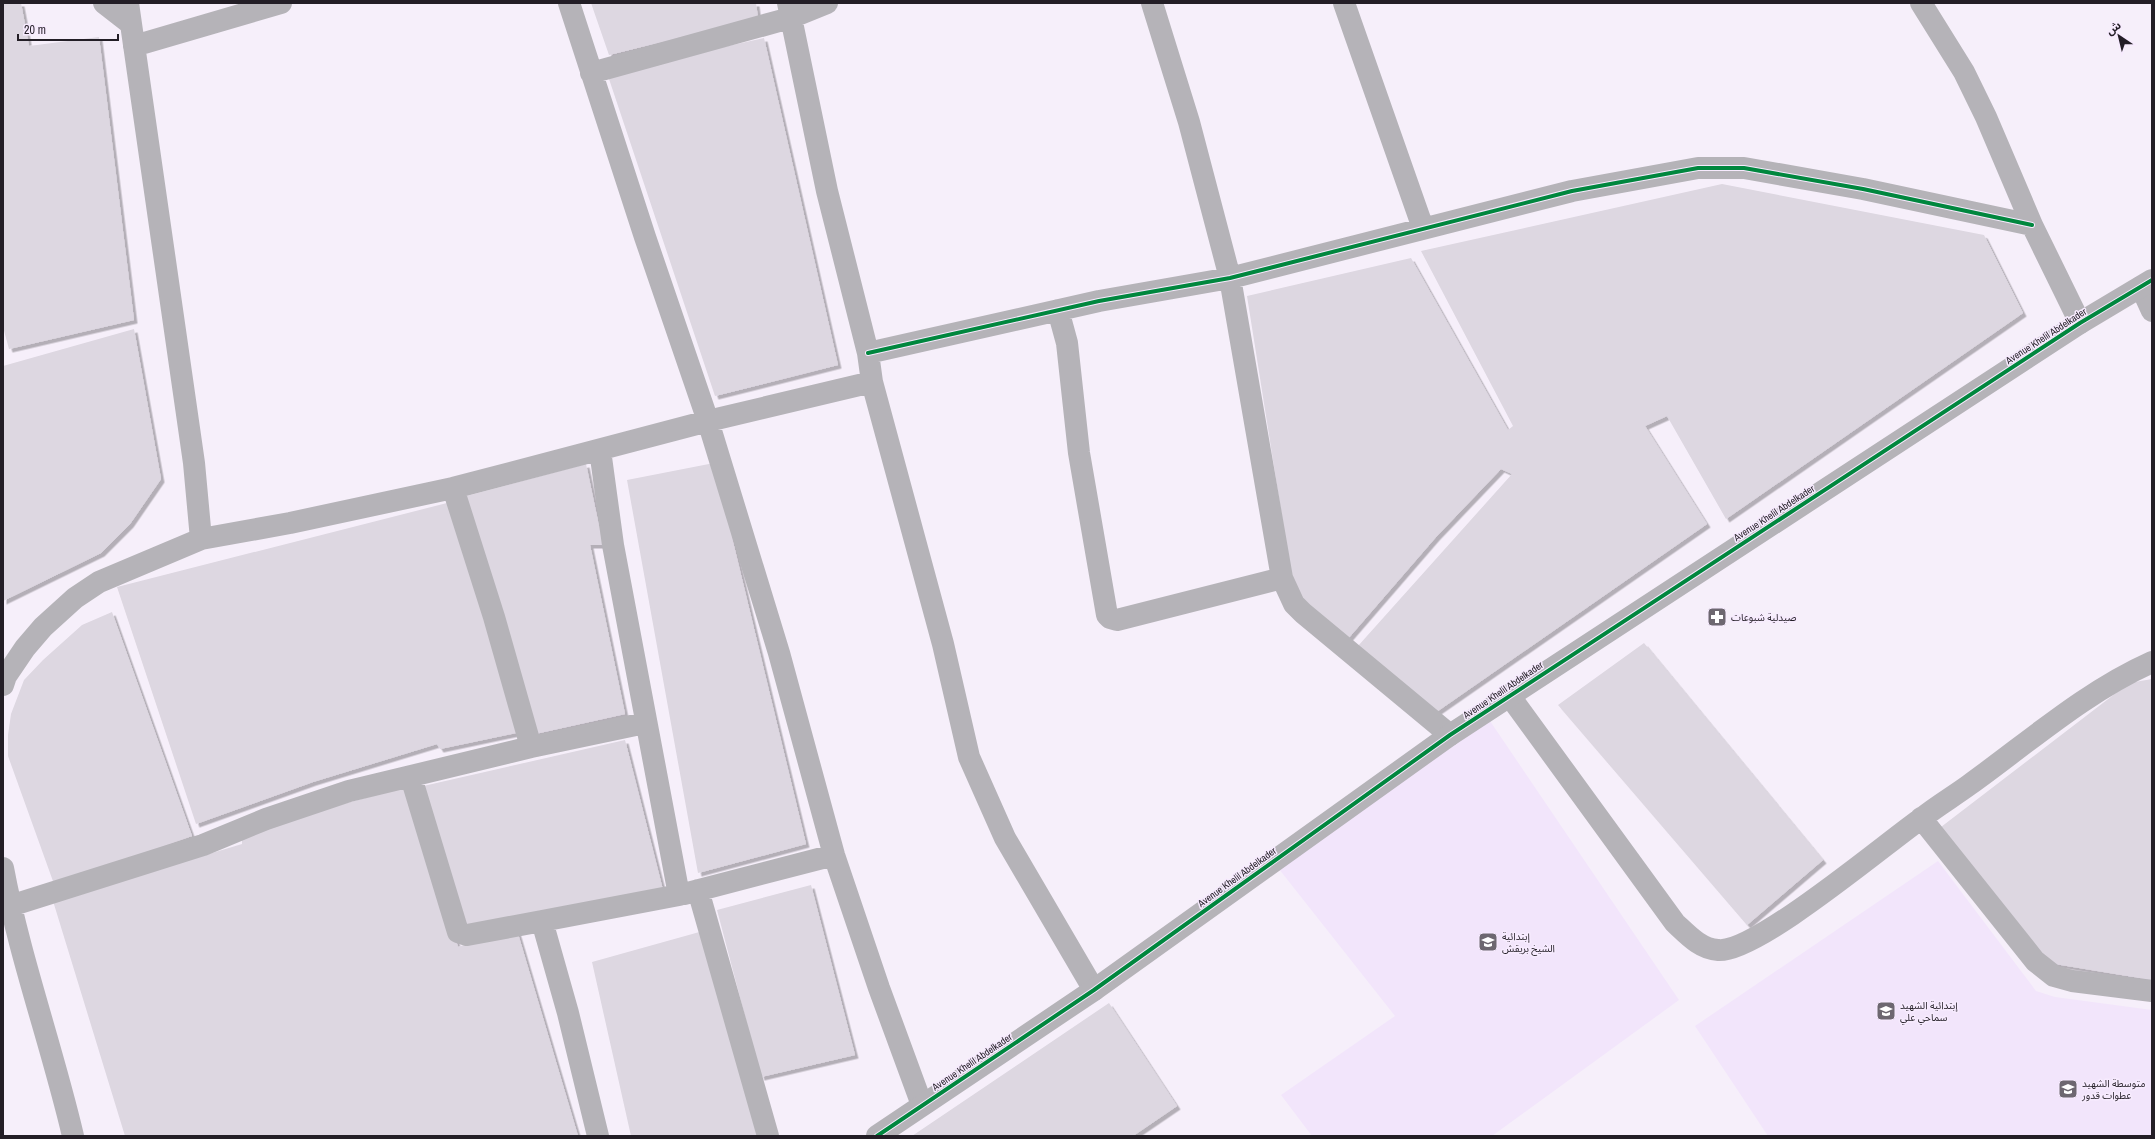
<svg xmlns="http://www.w3.org/2000/svg" width="2155" height="1139" viewBox="0 0 2155 1139" font-family="'Archivo Narrow','Noto Sans Arabic',sans-serif">
  <defs>
    <filter id="shadow"><feDropShadow dx="3.5" dy="3.5" stdDeviation="0" flood-color="#0004"/></filter>
  </defs>
  <rect width="100%" height="100%" fill="#f6effa"/>
  <path fill="#f2e5fb" d="M1490,721L1679,1000L1492,1136H1312L1281,1095L1395,1016L1275,864Z
    M1938,861L2036,991L2055,997L2152,1010V1136H1768L1695,1026Z"/>
  <path fill="#ddd7e1" filter="url(#shadow)" d="M3,3H21L29,46L99,37L134,320L9,349L3,327Z
    M591,3H756L758,18L609,55Z
    M764,38L838,365L715,396L607,73Z
    M1722,184L1984,235L2023,313L1726,519L1667,416L1645,426L1707,524L1435,713L1358,646L1512,474L1501,469L1436,537L1346,641L1295,599L1247,296L1411,258L1508,430L1513,426L1421,251Z
    M134,329L161,479L130,524L101,553L3,601V366Z
    M714,463L806,844L698,873L627,480Z
    M586,464L603,545H590L625,714L535,734L463,497Z
    M447,503L521,732L440,749L437,744L313,782L196,824L117,587Z
    M112,612L192,836L54,884L8,756V735L11,714L24,680L43,660L82,625Z
    M1644,643L1823,860L1747,925L1558,705Z
    M2152,679V980L2049,963L1941,827L2129,683Z
    M625,740L663,890L463,929L419,787Z
    M410,786L458,947L516,927L578,1136H125L53,901L242,844V831Z
    M811,885L855,1055L761,1077L717,910Z
    M703,931L760,1136H631L592,962Z
    M1109,1003L1177,1106L1133,1136H912Z"/>
  <g fill="none" stroke-linecap="round" stroke-linejoin="round">
    <path stroke="#b5b3b8" stroke-width="22" d="M104,3L131,24
      M128,3L194,463L201,539
      M569,3L645,237L708,421L779,653L834,855L879,988L922,1105
      M788,3L827,191L868,353L872,382L943,644L969,757L1005,838L1094,990
      M1152,3L1189,122L1230,278L1282,578L1294,604L1303,613L1450,735
      M1344,3L1423,228
      M1921,3L1964,72L1986,117L2032,225L2080,323
      M134,46L281,3
      M591,73L790,18L827,3
      M2141,287L2152,311
      M1058,310L1067,343L1079,453L1107,615L1110,618L1117,620L1282,578
      M868,353L1099,301L1230,278L1572,191L1698,168H1744L1863,189L2032,225
      M453,488L494,617L531,747
      M3,685L6,676L25,648L43,627L75,598L99,582L201,539L290,523L453,488L708,421L872,382
      M1509,695L1675,923C1687,934 1700,949 1718,950C1755,954 1886,843 1922,818C1937,806 1954,796 1969,785C2029,742 2085,692 2152,662
      M411,777L458,932L467,935L542,921
      M1921,818L2035,961L2054,976L2072,981L2152,991
      M3,868C20,959 52,1046 73,1136
      M698,890L768,1136
      M684,894L834,855
      M10,906L203,845L266,819L349,791L531,747L645,723
      M598,1136L568,1013L542,921L679,895L613,545L600,450"/>
    <path stroke="#b5b3b8" stroke-width="22" d="M877,1136L1094,990L1450,735L2080,323L2152,280"/>
    <defs>
      <path id="cycleway" d="M868,353L1099,301L1230,278L1572,191L1698,168H1744L1863,189L2032,225
        M877,1136L1094,990L1450,735L2080,323L2152,280"/>
    </defs>
    <use href="#cycleway" stroke="#f7ebfe" stroke-width="6"/>
    <use href="#cycleway" stroke="#00873e" stroke-width="4"/>
  </g>
  <defs>
    <symbol id="pharmacy-square" viewBox="-11 -11 22 22"><rect x="-9" y="-9" width="18" height="18" rx="4" fill="#6d6770" stroke="#f7ebfe"/><path d="M-2-6h4v4h4v4h-4v4h-4v-4h-4v-4h4Z" fill="#fff"/></symbol>
    <symbol id="school-square" viewBox="-11 -11 22 22"><rect x="-9" y="-9" width="18" height="18" rx="4" fill="#6d6770" stroke="#f7ebfe"/><path d="M0-5L7-2L0 1L-7-2ZM-4 1L0 2.5L4 1V4Q0 6-4 4Z" fill="#fff"/></symbol>
  </defs>
  <g fill-rule="evenodd">
    <use href="#pharmacy-square" x="1706" y="606" width="22" height="22"/>
    <use href="#school-square" x="1477" y="931" width="22" height="22"/>
    <use href="#school-square" x="1875" y="1000" width="22" height="22"/>
    <use href="#school-square" x="2057" y="1078" width="22" height="22"/>
  </g>
  <g text-anchor="middle" dominant-baseline="central" stroke-width="3" stroke-linejoin="round" paint-order="stroke">
    <g font-size="10" fill="#231e26" stroke="#f7ebfe">
      <text transform="translate(2046 336) rotate(-33)">Avenue Khelil Abdelkader</text>
      <text transform="translate(1774 513) rotate(-33)">Avenue Khelil Abdelkader</text>
      <text transform="translate(1503 690) rotate(-34)">Avenue Khelil Abdelkader</text>
      <text transform="translate(1237 877) rotate(-36)">Avenue Khelil Abdelkader</text>
      <text transform="translate(972 1062) rotate(-34)">Avenue Khelil Abdelkader</text>
    </g>
    <g font-size="10" fill="#231e26" stroke="#f7ebfe" text-anchor="start">
      <text x="1731" y="617">صيدلية شبوعات</text>
      <text x="1502" y="936">إبتدائية<tspan x="1502" dy="12">الشيخ بريقش</tspan></text>
      <text x="1900" y="1005">إبتدائية الشهيد<tspan x="1900" dy="12">سماحي علي</tspan></text>
      <text x="2082" y="1083">متوسطة الشهيد<tspan x="2082" dy="12">عطوات قدور</tspan></text>
    </g>
  </g>
  <rect width="2155" height="1139" fill="none" stroke="#231e26" stroke-width="8"/>
  <g transform="translate(2119 36) rotate(325)" stroke="#f7ebfe" stroke-width="3" paint-order="stroke">
  <path d="M0-3L7 15L0 10L-7 15Z" fill="#231e26"/>
  <text y="-6" font-size="11" font-weight="bold" text-anchor="middle" fill="#231e26">ش</text>
  </g>
  <path d="M18 34v6h100v-6" fill="none" stroke="#231e26" stroke-width="2"/>
  <text x="24" y="34" font-size="12" fill="#231e26" stroke="#f7ebfe" stroke-width="3" paint-order="stroke">20 m</text>
</svg>
